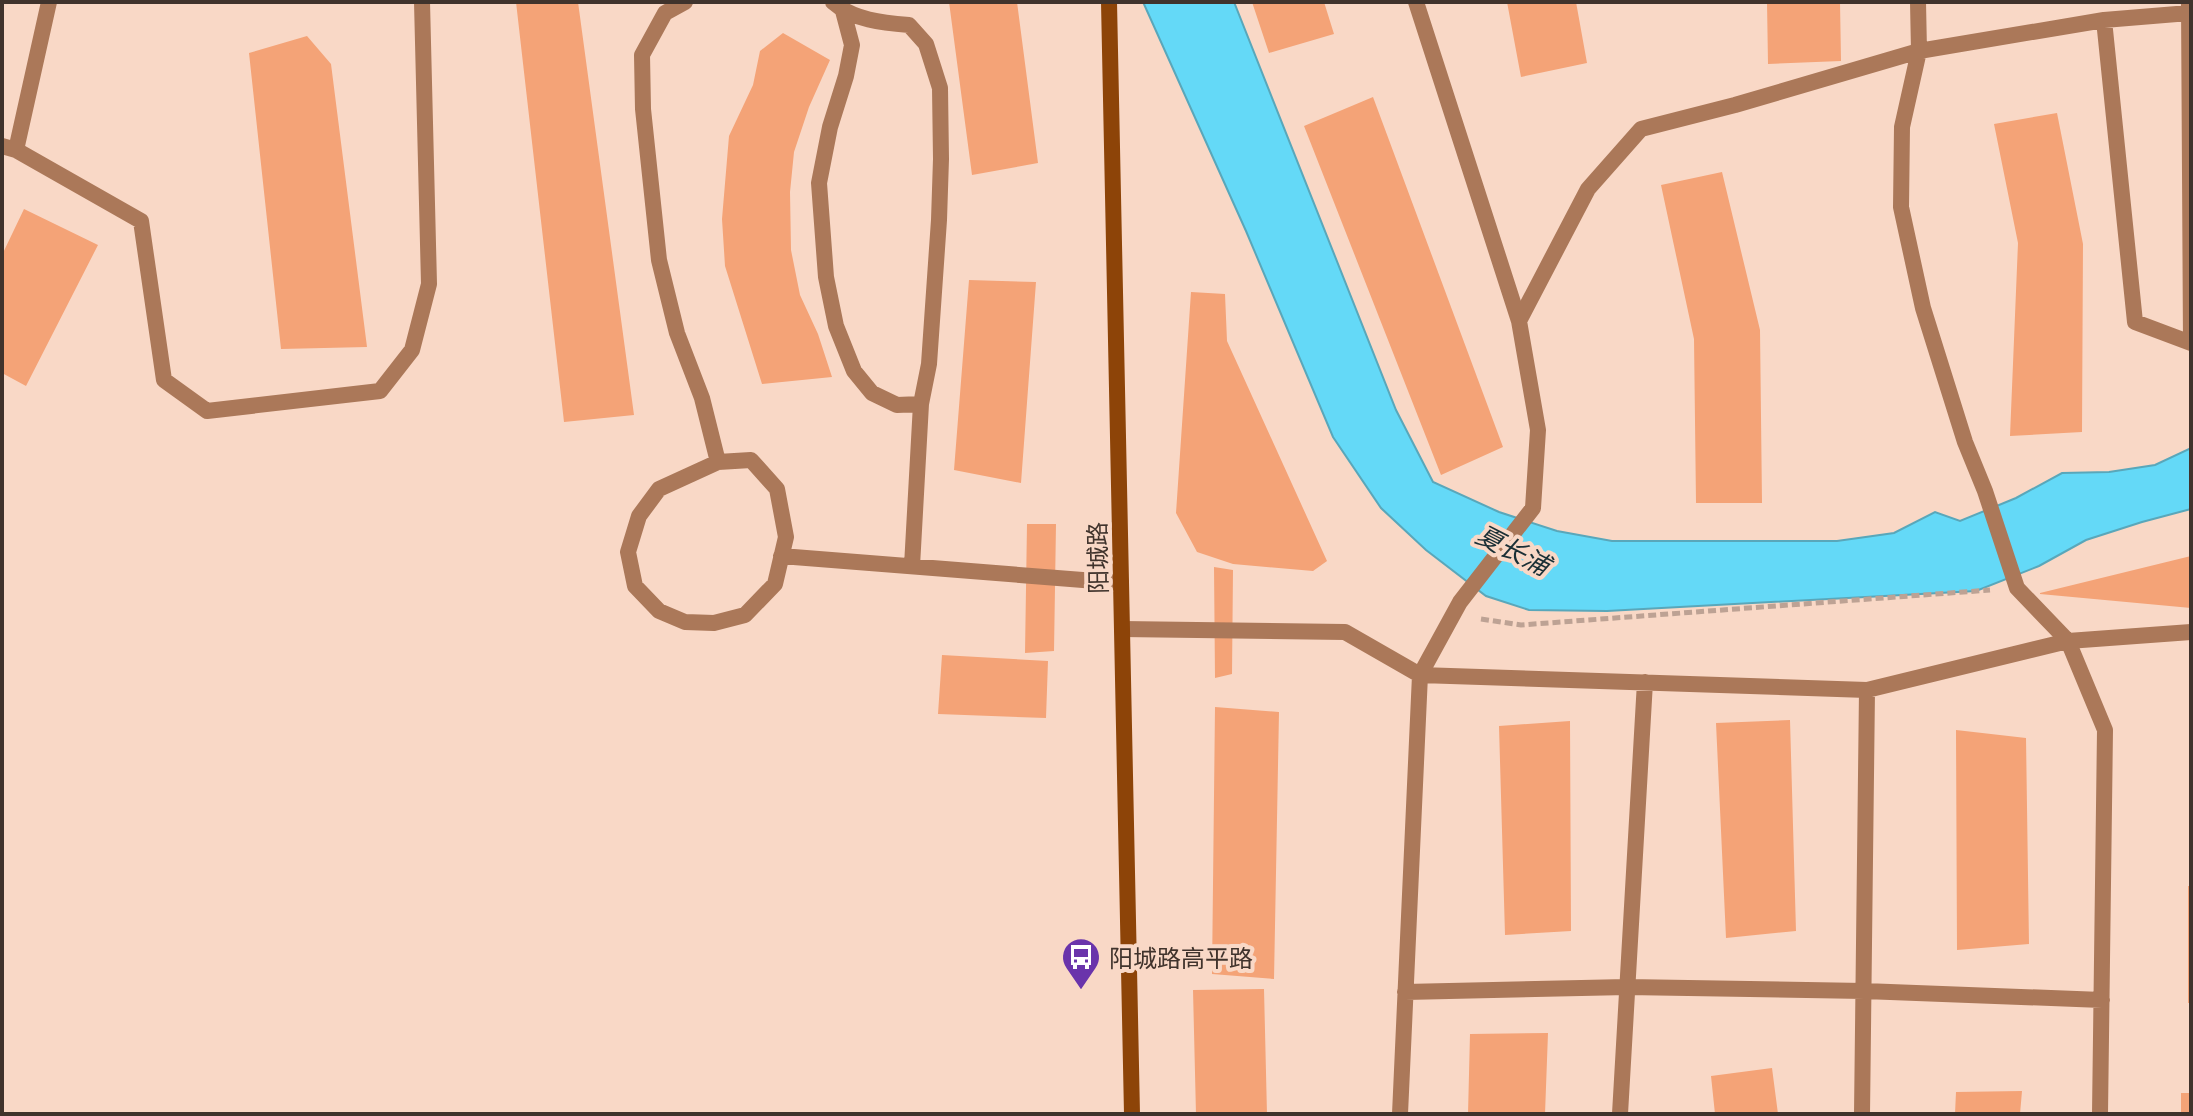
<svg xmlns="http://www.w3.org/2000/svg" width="2193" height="1116" viewBox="0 0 2193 1116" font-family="'Golos Text','Noto Sans SC',sans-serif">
  <rect width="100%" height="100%" fill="#f9d8c6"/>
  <path fill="#64d9f7" stroke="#59a7ba" stroke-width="2" d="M1143,2H1234L1396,410L1433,482L1499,512L1557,531L1612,541H1837L1894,533L1935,512L1960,521L2016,498L2062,473L2109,472L2155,465L2191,448V509L2142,522L2086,540L2039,566L1976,591L1607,611L1529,610L1486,596L1426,550L1381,508L1333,437L1246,231Z"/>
  <path fill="#f4a377" d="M516,2H578L634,415L564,422Z
    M949,2H1017L1038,163L972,175Z
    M1252,2H1324L1334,34L1269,53Z
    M1507,2H1576L1587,63L1521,77Z
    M1767,2H1840L1841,61L1768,64Z
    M783,33L830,60L809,107L794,152L790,192L791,250L800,295L818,334L832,377L762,384L725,266L722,219L729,136L753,85L760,51Z
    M307,36L331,64L367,347L281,349L249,53Z
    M1373,97L1503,447L1441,475L1304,126Z
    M2057,113L2083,244L2082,432L2010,436L2018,243L1994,124Z
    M1722,172L1760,330L1762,503H1696L1694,339L1661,185Z
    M24,209L98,245L26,386L2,373V255Z
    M969,280L1036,282L1021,483L954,470Z
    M1191,292L1225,294L1227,341L1327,561L1313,571L1233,564L1197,552L1176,513Z
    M1027,524H1056L1054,651L1025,653Z
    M2191,556V608L2040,594V593Z
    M1214,567L1233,570L1232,674L1215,678Z
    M942,655L1048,661L1046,718L938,714Z
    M1215,707L1279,712L1274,979L1212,974Z
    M1790,720L1796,931L1726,938L1716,723Z
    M1570,721L1571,931L1505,935L1499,726Z
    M1956,730L2026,738L2029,944L1957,950Z
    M2188,886H2191V1003H2188Z
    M1264,989L1267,1114H1196L1193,990Z
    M1548,1033L1545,1114H1468L1470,1034Z
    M1772,1068L1778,1114H1715L1711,1076Z
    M2022,1091L2020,1114H1955L1956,1092Z
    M2181,1093H2191V1114H2181Z"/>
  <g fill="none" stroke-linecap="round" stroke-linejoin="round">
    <path stroke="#bda294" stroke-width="5" stroke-dasharray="8 4" stroke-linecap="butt" d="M1481,619L1521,625L1990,590"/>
    <path stroke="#ab7859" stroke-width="16" d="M685,2L665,13L642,55L643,109L659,260L677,333L702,398L718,462
      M833,2C853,20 883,23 909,25L926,44L940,88L941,159L939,220L929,364L921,404L897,405L872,393L854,371L836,326L826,277L819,183L830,127L846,76L852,45L843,11
      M1416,2L1519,321
      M1918,2L1919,51L2104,20L2189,13
      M2104,20L2135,322L2191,343L2189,2
      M2,146L16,150L141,221L164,380L207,411L380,391L412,350L429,284L422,2
      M16,150L49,2
      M751,460L777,489L786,537L775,584L745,615L714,623L685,622L659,611L635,586L628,552L639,516L659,489L718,462Z
      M781,556L1121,583
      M912,566L921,404
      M1122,629L1345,632L1420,675L1867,690L2068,641L2191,632
      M1405,992L1627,987L1864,991L2102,1000
      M1400,1114L1420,675L1460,602L1533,508L1538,430L1519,321L1588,189L1641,129L1735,105L1919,51L1902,127L1901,207L1923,308L1965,442L1985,491L2017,588L2068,641L2105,730L2100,1114
      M1620,1114L1645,682
      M1862,1114L1867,690"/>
    <path stroke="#8d4408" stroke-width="16" d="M1109,2L1132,1114"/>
  </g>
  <defs>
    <symbol id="bus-pin" viewBox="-11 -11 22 30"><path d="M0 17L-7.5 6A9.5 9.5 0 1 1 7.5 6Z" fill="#6a34ab" stroke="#f9d8c6"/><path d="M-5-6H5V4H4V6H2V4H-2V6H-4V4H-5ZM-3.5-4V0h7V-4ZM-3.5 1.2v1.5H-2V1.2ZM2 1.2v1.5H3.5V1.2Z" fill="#fff"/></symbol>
  </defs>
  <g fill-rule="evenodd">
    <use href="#bus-pin" x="1059" y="935" width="44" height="60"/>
  </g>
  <g text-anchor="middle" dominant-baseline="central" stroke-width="8" stroke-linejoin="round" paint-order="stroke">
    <g font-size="24" fill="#40332c" stroke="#f9d8c6">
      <text transform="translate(1097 558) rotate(-91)">阳城路</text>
    </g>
    <g font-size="24" fill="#40332c" stroke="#f9d8c6" text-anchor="start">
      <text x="1109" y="957">阳城路高平路</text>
    </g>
    <g font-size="26" font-style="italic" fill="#1b3036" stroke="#f9d8c6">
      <text transform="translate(1513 550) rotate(27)">夏长浦</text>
    </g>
  </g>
  <rect width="2193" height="1116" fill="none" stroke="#40332c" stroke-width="8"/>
</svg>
